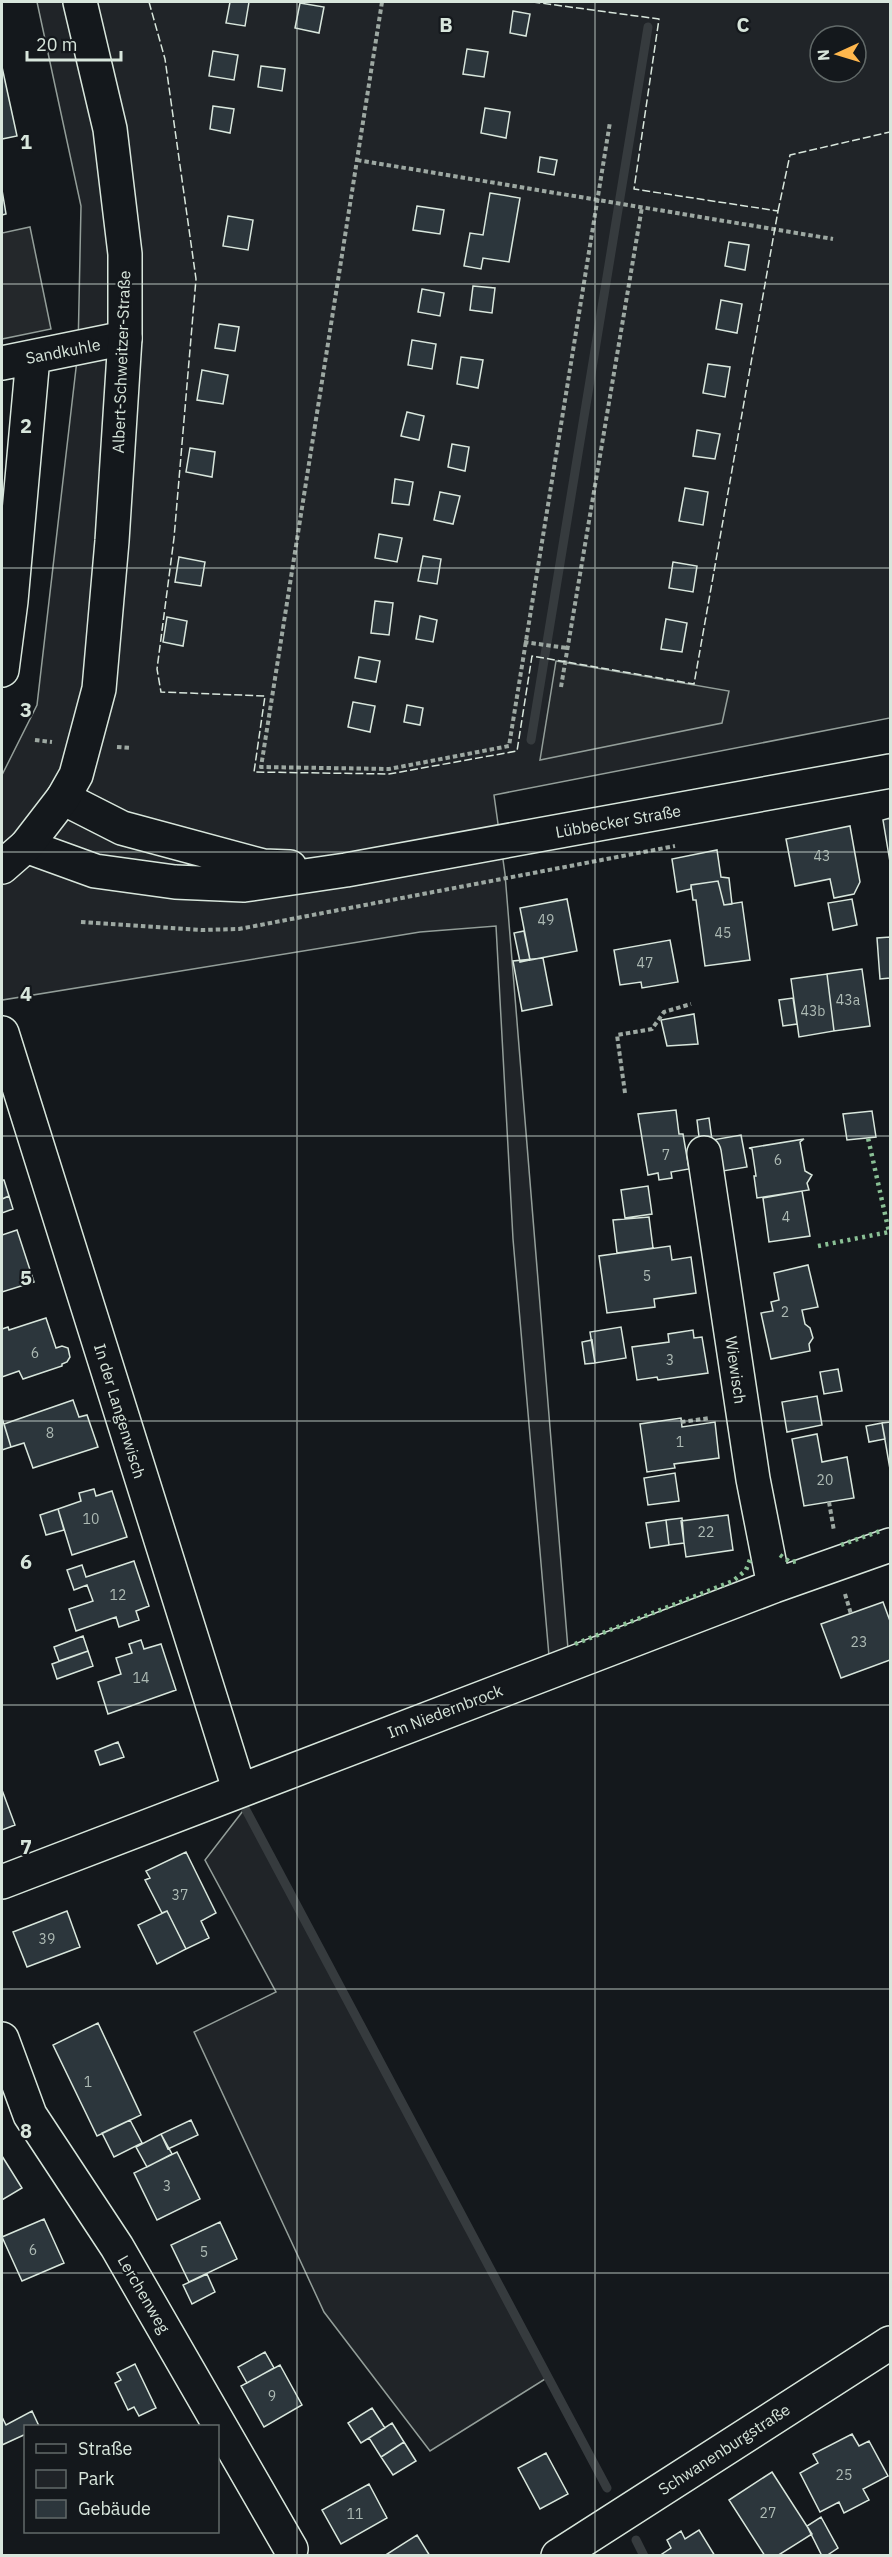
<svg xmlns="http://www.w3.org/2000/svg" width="892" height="2557" viewBox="0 0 892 2557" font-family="'IBM Plex Sans',sans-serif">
  <rect width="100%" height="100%" fill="#14181c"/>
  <path fill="#202428" stroke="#939e99" stroke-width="1.5" fill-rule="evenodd" d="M37,2H890V718L494,795L505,874L568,1649L549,1656L513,1239L496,926L420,932L2,1000V775L37,705L78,351L81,206ZM820,36H856V72H820Z
    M246,1807L550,2376L430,2451L324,2312L194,2032L276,1992L205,1860Z"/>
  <path fill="#24282b" stroke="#939e99" stroke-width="1.5" d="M30,227L51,329L2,339V233Z
    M556,661L729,691L722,723L540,760Z"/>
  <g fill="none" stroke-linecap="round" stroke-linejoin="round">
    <path stroke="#363b3e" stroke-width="9" d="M531,740L648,27
      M246,1810L607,2488
      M636,2540L644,2556"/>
  </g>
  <path fill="#2c363c" stroke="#d8e6dc" stroke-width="1.5" d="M230,2H249L245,26L226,23Z
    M300,3L324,7L319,33L295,28Z
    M513,11L530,14L526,36L510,33Z
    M467,49L488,52L484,77L463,74Z
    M213,51L238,55L234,80L209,76Z
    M261,66L285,69L282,91L258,87Z
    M2,67L17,136L2,139Z
    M213,106L234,109L230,133L210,129Z
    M485,108L510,112L506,138L481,133Z
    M540,157L557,160L554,175L538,172Z
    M2,190L6,214L2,215Z
    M490,193L520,198L509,262L483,258L481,269L464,266L470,233L483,235Z
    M417,206L444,210L440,234L413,230Z
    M228,216L253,220L248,250L223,246Z
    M729,242L749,245L745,270L725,266Z
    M473,286L495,288L492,313L470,310Z
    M422,289L444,293L440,316L418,312Z
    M721,300L742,304L737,333L716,329Z
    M219,324L239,327L235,351L215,348Z
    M412,340L436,344L432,369L408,365Z
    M461,357L483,360L478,388L457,384Z
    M708,364L730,367L725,397L703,393Z
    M202,370L228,375L223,404L197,400Z
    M407,412L424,416L419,440L401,436Z
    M697,430L720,434L715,459L693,456Z
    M452,444L469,447L465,471L448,467Z
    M190,448L215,452L212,477L186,472Z
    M395,479L413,482L409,505L392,503Z
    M685,488L708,492L703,525L679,521Z
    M440,492L460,496L453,524L434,520Z
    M379,534L402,538L397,562L375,558Z
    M423,556L441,559L437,584L418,581Z
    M179,557L205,562L201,586L175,582Z
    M673,562L697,566L693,592L669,588Z
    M375,601L393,603L389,635L371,633Z
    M420,616L437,620L433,642L416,639Z
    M167,617L187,621L183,646L163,642Z
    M666,619L687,623L682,652L661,649Z
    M359,657L380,661L376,682L355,678Z
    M353,702L375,706L370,732L348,727Z
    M407,705L423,708L420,725L404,722Z
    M890,818V862L883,820Z
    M850,826L860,882L854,894L834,898L830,879L795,886L786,839Z
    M717,850L721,877L729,878L732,904L724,905L718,881L691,885V889L677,892L672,859Z
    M718,881L724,905L742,902L750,960L705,966L696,900H693L691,885Z
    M567,899L577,951L530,960L520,908Z
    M852,899L857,925L833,930L828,903Z
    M524,931L530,960L520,962L514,933Z
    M890,937V978L880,979L877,938Z
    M670,940L678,982L642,988L641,982L620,985L614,950Z
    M543,958L552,1005L522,1011L513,961Z
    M862,969L870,1026L834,1031L827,974Z
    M827,974L834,1031L799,1037L791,979Z
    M793,998L797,1024L783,1026L779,1000Z
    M694,1014L698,1044L667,1046L661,1020Z
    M676,1110L679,1134H683L689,1169L671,1172L672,1178L659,1180L658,1173L648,1175L638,1114Z
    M872,1111L876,1137L847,1140L843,1114Z
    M709,1118L712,1140L700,1145L697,1120Z
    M741,1135L747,1167L717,1172L712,1140Z
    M804,1139L800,1142L805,1171L812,1175L807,1183L809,1190L757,1198L754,1176H756L752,1149L749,1148Z
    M2,1180H4L9,1196L2,1199Z
    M648,1186L652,1214L625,1218L621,1190Z
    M802,1191L810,1236L769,1242L763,1198Z
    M9,1196L13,1209L2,1213V1199Z
    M649,1217L653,1248L617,1253L613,1220Z
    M17,1230L34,1282L2,1292V1235Z
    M670,1246L672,1260L691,1257L696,1293L654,1299L655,1307L607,1313L599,1256Z
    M808,1265L818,1307L802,1310L805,1324L810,1328L813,1338L809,1344L810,1351L771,1359L761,1313L773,1311L771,1302L779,1300L774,1273Z
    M46,1318L56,1348L62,1346L68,1348L70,1357L67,1362L62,1364V1366L23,1379L19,1371L2,1377V1329L8,1327L9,1330Z
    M621,1327L626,1358L595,1363L590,1332Z
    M693,1330L694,1338L702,1337L708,1373L658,1380L657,1377L637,1380L632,1347L669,1342L668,1334Z
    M592,1340L595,1363L585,1364L582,1342Z
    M838,1369L842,1391L824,1394L820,1372Z
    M817,1396L822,1425L787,1432L782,1402Z
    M73,1400L79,1417L87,1415L98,1447L33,1468L24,1443L11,1447L4,1424Z
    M2,1418L11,1447L2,1450Z
    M681,1418L682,1427L715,1422L719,1458L674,1464L675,1468L647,1472L640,1424Z
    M890,1422V1469L882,1423Z
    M882,1423L885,1439L869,1442L866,1426Z
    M817,1434L822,1462L847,1457L854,1498L804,1506L792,1439Z
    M675,1473L679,1501L648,1505L644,1478Z
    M94,1489L96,1496L112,1491L127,1537L72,1555L58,1509L81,1501L79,1493Z
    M58,1509L64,1530L46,1535L40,1515Z
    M728,1515L733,1550L686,1557L681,1521Z
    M682,1518L684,1543L669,1545L666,1520Z
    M666,1520L669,1545L650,1548L646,1523Z
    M134,1561L149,1606L136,1611L139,1620L119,1627L116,1617L76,1631L69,1609L93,1601L87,1585L74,1590L67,1570L82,1565L86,1577Z
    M883,1602L890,1621V1660L841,1678L821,1624Z
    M83,1636L88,1651L59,1661L54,1647Z
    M141,1640L144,1649L161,1644L176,1690L108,1714L98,1682L121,1674L116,1658L132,1653L129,1644Z
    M88,1651L93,1666L57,1679L52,1664Z
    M118,1742L124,1757L100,1765L95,1751Z
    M2,1790L15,1825L2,1830Z
    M186,1852L216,1913L201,1921L209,1938L186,1949L167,1911L162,1913L145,1880L150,1878L146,1871Z
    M67,1911L80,1947L27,1967L13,1932Z
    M167,1911L186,1949L157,1964L138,1925Z
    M98,2023L141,2115L97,2136L53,2045Z
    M130,2120L142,2143L114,2157L102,2133Z
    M191,2120L198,2135L168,2149L161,2134Z
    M161,2134L172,2154L147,2167L136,2147Z
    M177,2152L200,2199L157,2220L134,2173Z
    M2,2156L22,2188L2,2200Z
    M44,2219L64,2263L22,2281L2,2237Z
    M220,2222L237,2259L189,2282L171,2245Z
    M207,2274L215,2292L192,2304L183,2285Z
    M265,2352L274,2368L247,2383L238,2367Z
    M135,2364L156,2408L139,2416L134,2407L128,2410L115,2383L121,2380L117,2373Z
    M280,2365L302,2405L264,2427L241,2386Z
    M372,2408L385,2428L361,2443L348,2423Z
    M32,2411L39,2426H26V2434L2,2445V2417L6,2425Z
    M392,2423L404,2442L381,2457L369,2438Z
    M852,2434L859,2446L869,2441L888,2476L863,2489L869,2500L844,2513L839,2502L820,2512L800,2473L818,2463L813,2454Z
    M404,2442L416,2461L393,2475L381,2457Z
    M546,2453L568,2494L540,2509L518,2468Z
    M772,2472L812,2534L777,2556H765L729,2500Z
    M369,2484L387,2518L341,2544L322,2510Z
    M821,2517L838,2548L826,2556H822L807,2526Z
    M699,2530L715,2556H659L671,2548L667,2540L681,2531L685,2539Z
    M417,2535L430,2556H384Z"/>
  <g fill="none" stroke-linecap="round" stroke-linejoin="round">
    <defs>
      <path id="minor" d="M2,363L125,338
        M2,670L11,601L33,357
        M63,798L122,828L263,866L290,867
        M26,846L95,871L175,882L244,885L346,870L890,771
        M2,1033L239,1789
        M704,1153L753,1479L774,1586
        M2,1882L774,1586L890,1545
        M2,2039L30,2115L117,2247L291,2549
        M558,2556L890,2343"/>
      <path id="major" d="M2,867L26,846L63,798L76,775L99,689L112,541L125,338V254L110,129L80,2"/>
    </defs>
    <use href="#minor" stroke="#d8e6dc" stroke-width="36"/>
    <use href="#major" stroke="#d8e6dc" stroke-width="36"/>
    <path stroke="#9da8a2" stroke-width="4" stroke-dasharray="4.5 3" stroke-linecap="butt" d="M382,2L261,767L389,769L509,746L610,122
      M357,160L833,239
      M524,642L567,648
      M561,687L642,207
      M35,740L52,742
      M117,747L131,748
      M81,922L201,930L239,929L675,846
      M625,1093L617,1035L652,1029L664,1012L691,1004
      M681,1422L710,1418
      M829,1502L834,1531
      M845,1594L851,1614"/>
    <use href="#minor" stroke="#14181c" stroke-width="33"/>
    <use href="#major" stroke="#14181c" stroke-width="33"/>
    <path stroke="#8ac095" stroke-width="4.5" stroke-dasharray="3 4.5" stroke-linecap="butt" d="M818,1246L889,1232L868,1138
      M841,1545L880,1531
      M780,1555L790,1562L799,1561
      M575,1644L733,1581L746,1570L751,1557"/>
    <path stroke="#d8e6dc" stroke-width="1.5" stroke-dasharray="8 3" stroke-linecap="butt" d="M149,2L165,59L196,279L174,538L157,669L161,692L265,696L254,772L389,774L517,751L532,656L694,684L778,211L634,189L659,19L533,2
      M778,211L790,155L890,132"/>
  </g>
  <path fill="none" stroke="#d8e6dc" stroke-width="1.5" stroke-opacity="0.55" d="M297,2V2556M595,2V2556M2,284H890M2,568H890M2,852H890M2,1136H890M2,1421H890M2,1705H890M2,1989H890M2,2273H890"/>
  <g text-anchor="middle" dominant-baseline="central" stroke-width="4.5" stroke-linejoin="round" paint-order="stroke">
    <g font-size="14" fill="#adbab4">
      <text x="822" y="856">43</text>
      <text x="546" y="920">49</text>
      <text x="723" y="933">45</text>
      <text x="645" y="963">47</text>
      <text x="848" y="1000">43a</text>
      <text x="813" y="1011">43b</text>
      <text x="666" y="1155">7</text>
      <text x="778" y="1160">6</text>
      <text x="786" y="1217">4</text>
      <text x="647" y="1276">5</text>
      <text x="785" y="1312">2</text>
      <text x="35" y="1353">6</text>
      <text x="670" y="1360">3</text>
      <text x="50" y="1433">8</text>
      <text x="680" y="1442">1</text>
      <text x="825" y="1480">20</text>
      <text x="91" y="1519">10</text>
      <text x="706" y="1532">22</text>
      <text x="118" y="1595">12</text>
      <text x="859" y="1642">23</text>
      <text x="141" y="1678">14</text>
      <text x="180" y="1895">37</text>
      <text x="47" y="1939">39</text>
      <text x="88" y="2082">1</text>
      <text x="167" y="2186">3</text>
      <text x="33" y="2250">6</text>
      <text x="204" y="2252">5</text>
      <text x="272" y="2396">9</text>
      <text x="844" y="2475">25</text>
      <text x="768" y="2513">27</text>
      <text x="355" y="2514">11</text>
    </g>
    <g font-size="16" fill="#d8e6dc" stroke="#14181c">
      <text transform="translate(63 351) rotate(-11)">Sandkuhle</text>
      <text transform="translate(121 362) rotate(-88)">Albert-Schweitzer-Straße</text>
      <text transform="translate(618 821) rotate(-10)">Lübbecker Straße</text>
      <text transform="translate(736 1370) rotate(82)">Wiewisch</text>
      <text transform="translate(120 1411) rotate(73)">In der Langenwisch</text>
      <text transform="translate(445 1711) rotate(-21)">Im Niedernbrock</text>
      <text transform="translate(144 2294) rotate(60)">Lerchenweg</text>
      <text transform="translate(724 2449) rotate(-33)">Schwanenburgstraße</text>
    </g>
  </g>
  <g font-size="20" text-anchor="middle" font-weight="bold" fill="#d8e6dc" stroke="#14181c" stroke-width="4.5" stroke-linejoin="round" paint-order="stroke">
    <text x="446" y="32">B</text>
    <text x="743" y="32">C</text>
    <text x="26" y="149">1</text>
    <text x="26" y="433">2</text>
    <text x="26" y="717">3</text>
    <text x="26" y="1001">4</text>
    <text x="26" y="1285">5</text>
    <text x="26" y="1569">6</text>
    <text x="26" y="1854">7</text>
    <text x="26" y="2138">8</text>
  </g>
  <rect width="892" height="2557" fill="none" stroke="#d8e6dc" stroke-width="6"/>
  <rect x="24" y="2425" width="195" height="108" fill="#14181c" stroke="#626a69" stroke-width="1.5"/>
  <rect x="36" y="2444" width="30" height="9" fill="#14181c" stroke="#626a69" stroke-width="1.5"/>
  <text x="78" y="2455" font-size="18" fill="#d8e6dc">Straße</text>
  <rect x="36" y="2470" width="30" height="18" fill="#202428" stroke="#626a69" stroke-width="1.5"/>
  <text x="78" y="2485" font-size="18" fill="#d8e6dc">Park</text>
  <rect x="36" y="2500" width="30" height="18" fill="#2c363c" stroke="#626a69" stroke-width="1.5"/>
  <text x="78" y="2515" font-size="18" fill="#d8e6dc">Gebäude</text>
  <g transform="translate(838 54) rotate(266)"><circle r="28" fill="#14181c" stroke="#626a69" stroke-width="1.5"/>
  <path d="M0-4.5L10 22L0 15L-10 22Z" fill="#ffb74d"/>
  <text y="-9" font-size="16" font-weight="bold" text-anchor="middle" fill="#d8e6dc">N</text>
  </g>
  <path d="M27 51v9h94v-9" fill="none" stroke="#d8e6dc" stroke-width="3"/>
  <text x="36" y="51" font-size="18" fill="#d8e6dc" stroke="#14181c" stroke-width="4.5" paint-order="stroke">20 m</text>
</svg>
